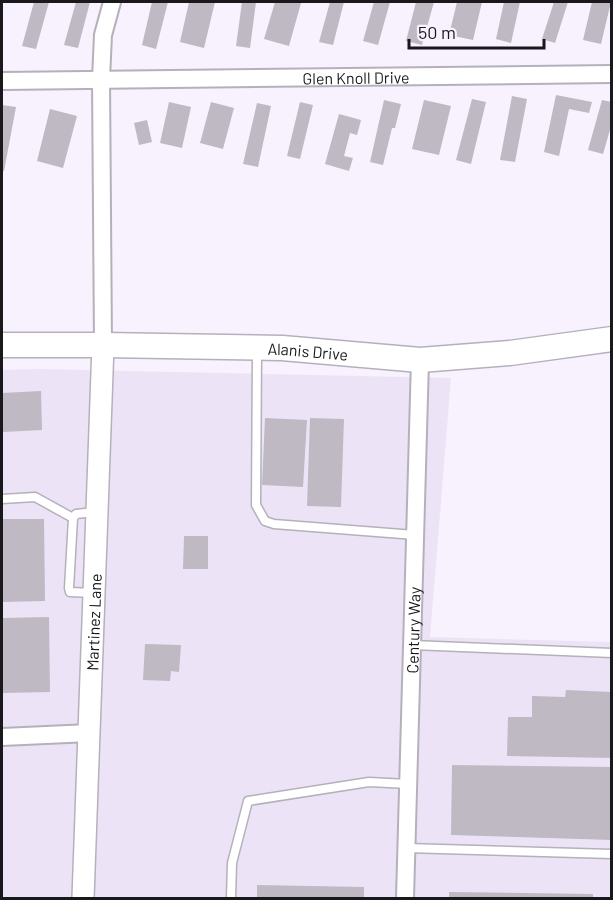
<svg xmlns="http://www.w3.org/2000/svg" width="613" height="900" viewBox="0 0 613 900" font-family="Barlow,sans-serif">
  <rect width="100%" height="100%" fill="#f7f2fd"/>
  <path fill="#ece4f6" d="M37,369L451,378L430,637L611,642V898H2V370Z"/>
  <path fill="#beb9c3" d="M34,2H49L36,49L22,46Z
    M76,2H90L78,48L64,45Z
    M152,2H168L156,49L142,45Z
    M189,2H215L204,48L180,42Z
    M242,2H256L250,48L236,46Z
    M275,2L301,3L289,46L264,39Z
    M330,2H344L333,45L319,42Z
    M374,2H390L378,45L363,41Z
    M416,2H434L422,45L406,41Z
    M457,2H482L473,40L449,35Z
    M504,2H520L511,43L496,39Z
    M554,2H568L555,43L542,39Z
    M592,2H611L601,44L583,40Z
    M556,95L592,102L589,113L569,109L559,156L544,152Z
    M512,96L527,99L515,162L500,160Z
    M472,99L486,102L471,164L456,160Z
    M384,100L401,104L395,128H392L383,165L370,162Z
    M424,100L451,106L439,155L412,149Z
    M602,100L612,102V123L603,154L588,150Z
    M169,102L191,107L182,148L160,143Z
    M211,102L234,108L223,149L200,143Z
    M300,102L313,105L300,159L287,156Z
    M257,103L271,106L258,167L243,164Z
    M2,105L16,107L4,171H2Z
    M50,109L77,116L63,168L37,161Z
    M339,114L361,120L357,135L350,133L344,156L353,158L349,171L325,164Z
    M147,120L152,142L139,145L134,123Z
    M41,391L42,430L3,432L2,393Z
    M265,418L307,420L303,487L262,485Z
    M310,418L344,419L341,507L307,506Z
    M2,519H44L45,601L2,602Z
    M184,536H208V569H183Z
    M49,617L50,692L2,693V618Z
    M145,644L181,645L179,672L171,671L170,681L143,680Z
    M566,690L612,692V758L507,756L508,717H532V696L565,697Z
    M452,765L612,767V840L451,835Z
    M257,885L364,887V898H257Z
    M449,892L593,894V898H449Z"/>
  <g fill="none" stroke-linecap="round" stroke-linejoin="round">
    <defs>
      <path id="service" d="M257,350L256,505L265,521L274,524L415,535
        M2,499L35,497L73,518
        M94,593L70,592L69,588L73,518L76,514L95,512
        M412,645L612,653
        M406,848L612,854
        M231,898L232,863L248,801L369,782L408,784"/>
      <g id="minor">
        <path id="s1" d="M2,81L612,74"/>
        <path d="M103,345L101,79L103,35L112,2"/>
        <path d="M2,737L90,733"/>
        <path id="s2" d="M405,898L420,360"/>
      </g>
      <g id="tertiary">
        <path id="s3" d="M83,898L103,345"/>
      </g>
      <g id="secondary">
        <path id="s4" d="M2,345H103L282,348L420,360L510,353L612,339"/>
      </g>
    </defs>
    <use href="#service" stroke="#b5b0ba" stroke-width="11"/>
    <use href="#minor" stroke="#b5b0ba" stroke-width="20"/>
    <use href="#tertiary" stroke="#b5b0ba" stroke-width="24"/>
    <use href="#secondary" stroke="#b5b0ba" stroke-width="27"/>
    <use href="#service" stroke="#fff" stroke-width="8"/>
    <use href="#minor" stroke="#fff" stroke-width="16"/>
    <use href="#tertiary" stroke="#fff" stroke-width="21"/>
    <use href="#secondary" stroke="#fff" stroke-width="24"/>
  </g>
  <g text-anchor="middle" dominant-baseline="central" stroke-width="4.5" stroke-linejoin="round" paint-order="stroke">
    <g font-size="16" fill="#19181b" stroke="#f7f2fd">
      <text stroke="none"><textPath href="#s1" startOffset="354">Glen Knoll Drive</textPath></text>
      <text stroke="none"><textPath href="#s4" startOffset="306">Alanis Drive</textPath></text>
      <text stroke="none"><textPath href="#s3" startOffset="276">Martinez Lane</textPath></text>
      <text stroke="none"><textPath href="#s2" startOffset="268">Century Way</textPath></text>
    </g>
  </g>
  <rect width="613" height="900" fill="none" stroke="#19181b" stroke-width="6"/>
  <path d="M409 39v9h135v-9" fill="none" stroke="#19181b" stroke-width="3"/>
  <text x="418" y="39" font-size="18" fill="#19181b" stroke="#f7f2fd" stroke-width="4.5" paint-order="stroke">50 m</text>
</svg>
